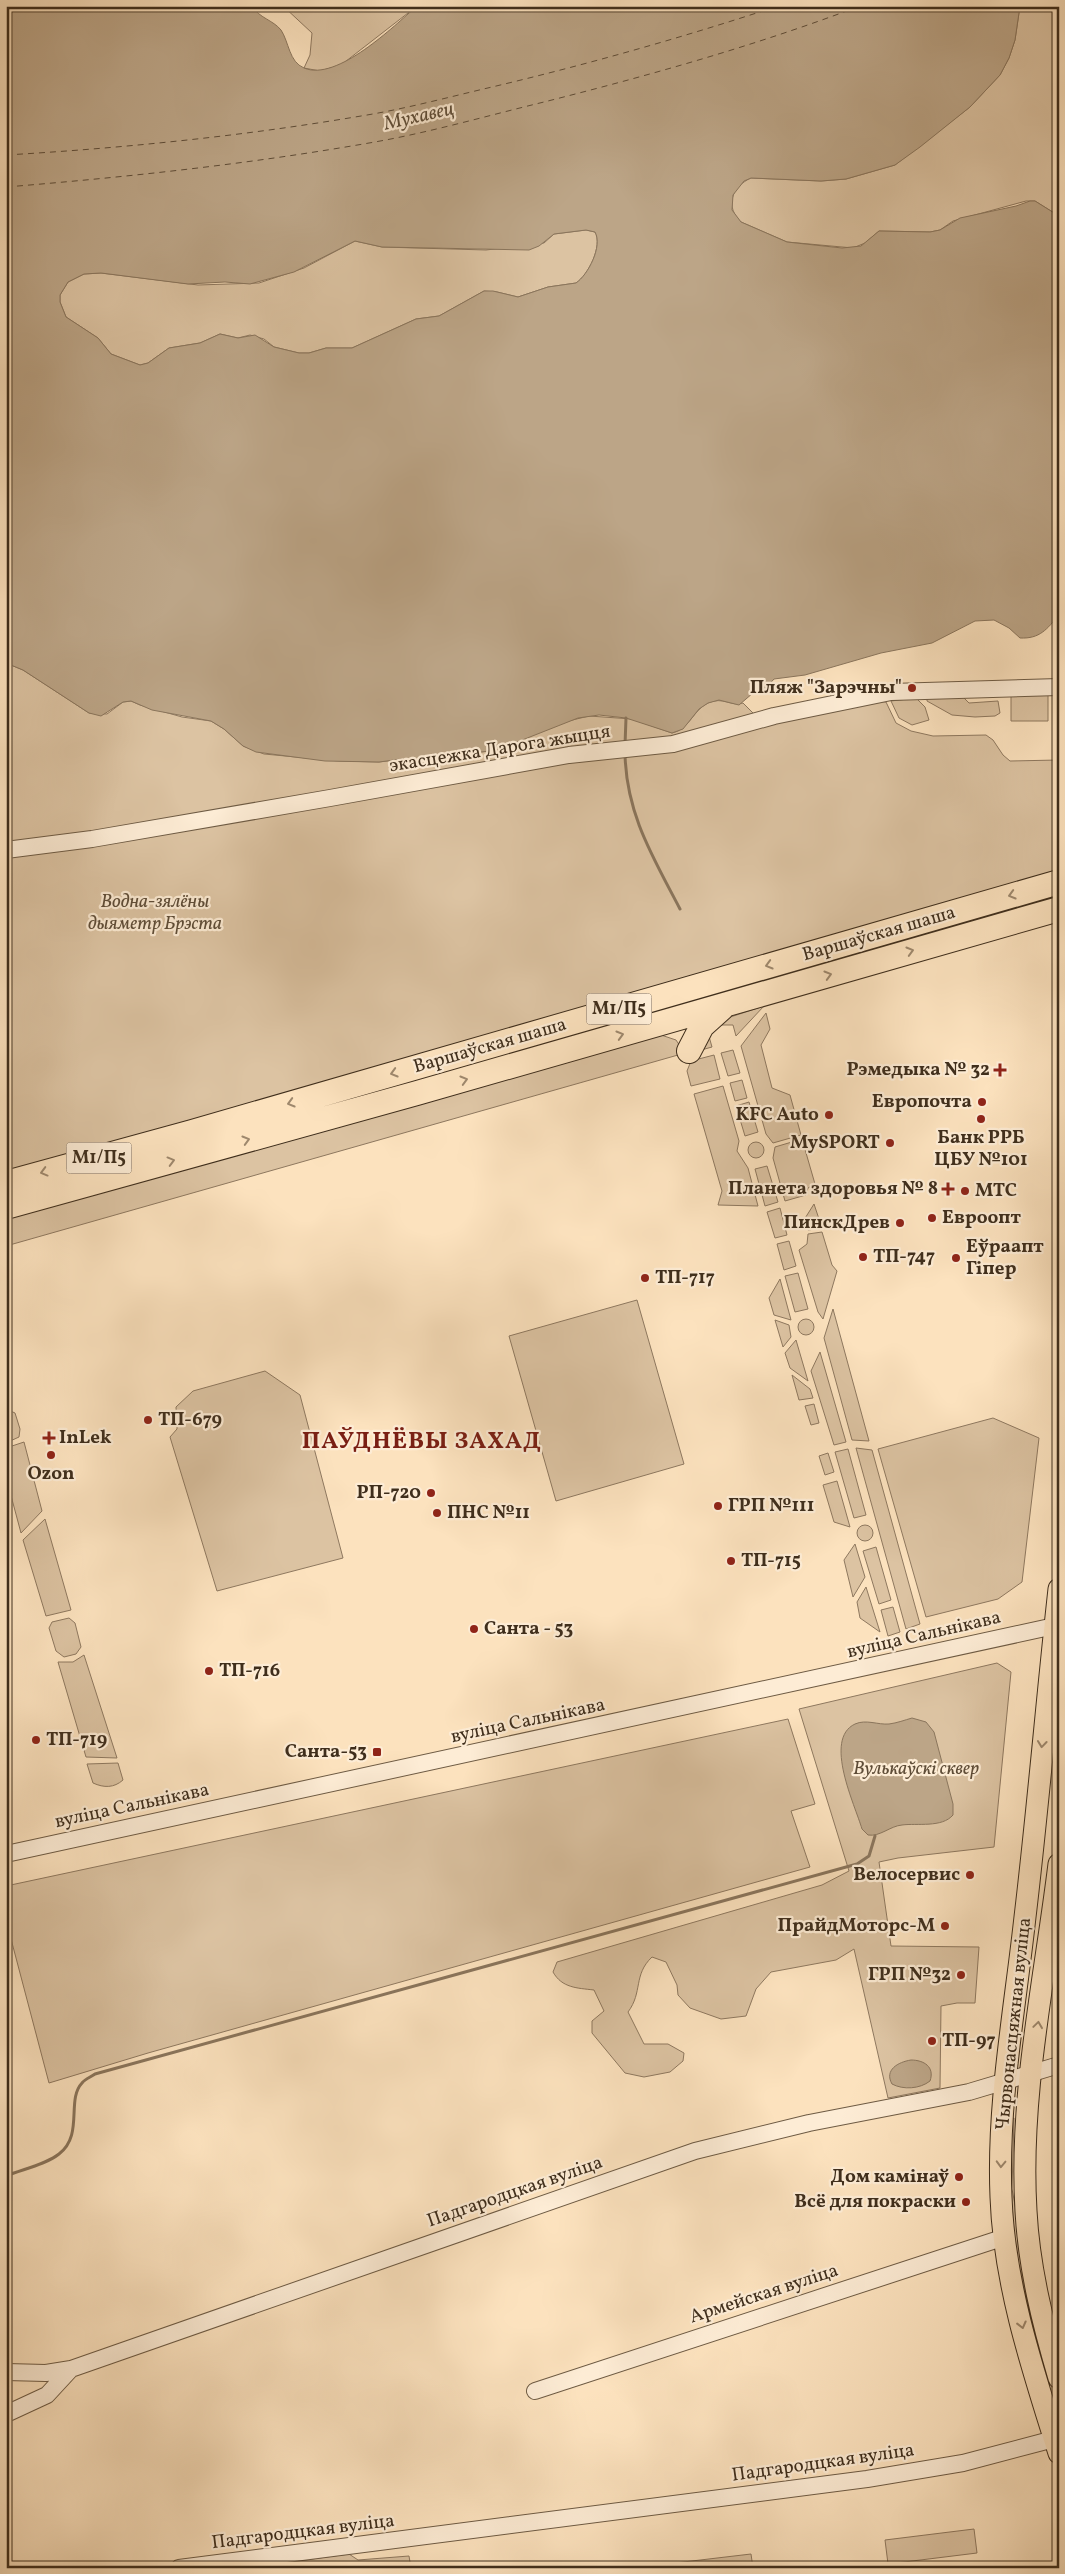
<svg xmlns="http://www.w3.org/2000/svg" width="1065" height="2574" viewBox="0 0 1065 2574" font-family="Vollkorn,serif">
  <rect width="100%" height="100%" fill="#fce2be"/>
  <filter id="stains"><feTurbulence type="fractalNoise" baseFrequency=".004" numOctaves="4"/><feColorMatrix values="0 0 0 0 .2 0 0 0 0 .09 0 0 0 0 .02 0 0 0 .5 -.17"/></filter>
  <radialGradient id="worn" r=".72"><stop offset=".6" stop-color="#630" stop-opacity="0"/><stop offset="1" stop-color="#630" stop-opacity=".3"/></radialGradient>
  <path fill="#dcc3a2" stroke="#8e785f" d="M283,6H417L341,65L320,71L304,68L310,55L312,33Z
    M1020,6H1059V216L1035,201H1026L953,221L940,230L930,232L879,231L865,243L853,248L787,242L741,222C725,207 731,187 751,178L821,181L846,179L895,165L970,107L1000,75L1009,58L1015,40Z
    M586,230L595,232C603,246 588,275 576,283L548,287L518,297L497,292L484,291L439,316L416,319L352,348H326L309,353H299L274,347L264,339L250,335L238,338L220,334L200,343L169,348L148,363L140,365L111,354L98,338L66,317L60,302V295L68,282L84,274L101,273L198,285L259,283L304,268L355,241L382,247L486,250L544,243L554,234Z
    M6,663L23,670L89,713L107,714L123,702L131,701L140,705L182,717L211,721L224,729L243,746L264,754L339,761L379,762L402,759L416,764L425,763L433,758L497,750L560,723L589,716L632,719L672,733C689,730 693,710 708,703C723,696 731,707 743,703L760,720L877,701L886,702L896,723L911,731L933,736L986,735L993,740L1003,755L1010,761L1059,760V873L6,1176Z
    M1011,692H1048V721H1011Z
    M961,695L969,703L998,701L1000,713L995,716L975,717L952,715L927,701V697Z
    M916,698L925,707L929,720L912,725L899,718L891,701Z
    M1059,890V897L797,976L437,1079L203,1139Z
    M764,1006L736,1036L733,1025H718L708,1033L712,1047L694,1052L712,1023Z
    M766,1013L770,1029L761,1045L772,1088L790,1095L801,1135L773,1143L766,1134L741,1046Z
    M661,1035L676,1040L682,1049L678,1055L6,1246V1219Z
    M733,1050L740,1073L728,1076L721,1053Z
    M714,1055L720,1079L691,1086L687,1071L691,1061Z
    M742,1080L747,1098L735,1101L730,1083Z
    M723,1086L739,1141L737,1151L748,1168L758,1206L718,1205L722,1191L694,1094Z
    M749,1102L758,1132L745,1136L736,1106Z
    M802,1139L815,1184L808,1188L806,1195L785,1201L773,1158L775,1147Z
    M748 1150a8 8 0 1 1 16 0a8 8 0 1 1-16 0Z
    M767,1166L778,1202L765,1206L755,1169Z
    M814,1204L822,1228L808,1230L802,1223Z
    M780,1208L787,1235L775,1238L767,1212Z
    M822,1232L832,1265L837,1271L823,1319L818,1312L799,1250L807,1244L808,1234Z
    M789,1241L796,1266L784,1270L777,1244Z
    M798,1273L808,1309L795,1312L785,1276Z
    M780,1279L791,1320L774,1315L769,1298Z
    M637,1300L684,1464L556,1501L509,1336Z
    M833,1309L869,1441L852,1440L824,1338Z
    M798 1327a8 8 0 1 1 16 0a8 8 0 1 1-16 0Z
    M775,1320L789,1325L791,1337L783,1347Z
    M796,1340L808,1381L790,1368L785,1353Z
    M820,1352L846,1442L834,1445L811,1371Z
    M265,1371L300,1395L343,1558L217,1591L170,1437L177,1429L176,1407L193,1391Z
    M792,1375L810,1389L813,1398L799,1400Z
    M814,1404L819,1423L811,1425L805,1406Z
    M6,1409L15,1413L20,1429L19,1437L8,1442Z
    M993,1418L1039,1438L1022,1582L998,1599L926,1617L878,1449Z
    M24,1442L42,1511L21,1533L6,1477V1448Z
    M856,1448L872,1450L920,1624L906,1629Z
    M848,1449L866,1515L854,1518L835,1452Z
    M828,1453L834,1472L825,1475L819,1456Z
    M837,1481L850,1527L834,1522L823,1485Z
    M45,1519L71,1610L46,1616L23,1540Z
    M857 1533a8 8 0 1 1 16 0a8 8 0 1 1-16 0Z
    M855,1544L865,1577L853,1597L844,1560Z
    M876,1547L891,1600L879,1604L863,1551Z
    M866,1587L880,1632L860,1618L857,1602Z
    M893,1607L900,1632L888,1636L881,1610Z
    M69,1618L75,1623L81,1647L76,1654L64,1657L56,1651L49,1628L52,1622Z
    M84,1655L117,1758L86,1757L58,1662H73Z
    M997,1663L1011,1672L994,1847L898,1858L879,1862L891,1946L979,1947L975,2003H957L941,2006L940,2088L888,2098L854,1949L836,1960L771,1972L756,1989L746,2016L721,2019L690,2008L678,1995L677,1985L666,1962L652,1957C633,1975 643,1992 628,2012L644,2044H668L684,2053L683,2061L670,2072L644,2077L625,2073L592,2033V2021L604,2011L594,1990C577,1988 562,1988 553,1972L557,1962L822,1885L849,1871L799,1709Z
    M788,1719L815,1804L791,1811L810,1867L148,2053L49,2083L6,1920V1886Z
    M118,1763L123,1780C114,1788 104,1788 93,1783L87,1764Z
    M1014,2118L1012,2189L1039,2332L1059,2399V2422C1041,2360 1021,2297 1013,2233C1008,2195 1010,2157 1011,2119Z
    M974,2529L977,2553L888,2564L885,2540Z
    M349,2554L358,2560L409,2556L411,2568L252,2567Z
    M751,2554L753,2568H659L658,2565Z"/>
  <path fill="#bca587" stroke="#8a755c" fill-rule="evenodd" d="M6,6H252C259,18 273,20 281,30C289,42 289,62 304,68C337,82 394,26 417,6H1020L1015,40L1009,58L1000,75L970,107L920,147L895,165L846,179L821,181L751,178L744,181L733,195L732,210L741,222L787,242L842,248L861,246L879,231L930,232L940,230L960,218L1016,206L1030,201H1035L1059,216V615C1047,629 1040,639 1020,638L1009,628L994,620L975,621L932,643L881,653L805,675L774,679L765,689L753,693L739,705L719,700L708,703L699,709L683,729L672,733L626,718L599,715L578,718L497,750L433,758L421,764L402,759L379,762L325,761L256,752L243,746L224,729L211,721L152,710L131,701L123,702L101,716L89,713L23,670L6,663ZM586,230L595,232C603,246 588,275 576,283L548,287L518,297L493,291H484L439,316L416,319L352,348H326L309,353H299L274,347L255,335L238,338L220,334L200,343L169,348L148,363L140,365L111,354L98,338L66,317L60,302V295L68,282L84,274L101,273L188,284L225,282L250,284L294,272L355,241L382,247L529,250L539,246L554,234Z
    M912,1718L926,1722L934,1732L953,1804V1815C942,1828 917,1823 902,1825C890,1826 880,1837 868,1835L862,1829C855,1805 823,1739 855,1724C866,1719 878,1725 889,1724C897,1723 905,1720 912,1718Z
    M911,2060C924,2060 935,2067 930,2081C920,2089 903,2090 892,2084C884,2070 898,2062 911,2060Z"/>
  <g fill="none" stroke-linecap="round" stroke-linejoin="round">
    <path stroke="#8a755c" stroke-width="3" d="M625,745L626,718
      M625,753C626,814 653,857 680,909
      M6,2176C23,2169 45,2165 59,2154C84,2135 66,2100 82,2083C85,2079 91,2077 95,2074L857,1864L869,1856L875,1836"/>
    <path stroke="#5e4c37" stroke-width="1" stroke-dasharray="6 5" stroke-linecap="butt" d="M6,155C125,148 243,136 361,116C405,109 449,97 492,87C589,64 684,37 778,6
      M6,187C128,177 249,164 369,143C428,133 486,116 544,102C651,75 757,45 860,6"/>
    <defs>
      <path id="minor" d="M6,850L92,839L330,798L569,755L673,744L774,716L891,692L1059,687
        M6,1854L1059,1625
        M6,2372L46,2373L71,2369
        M535,2391L1005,2237
        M6,2414L47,2395L71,2369L695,2151L809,2123L969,2092L1059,2065
        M179,2568L867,2479L963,2463L1054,2439"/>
      <path id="major" d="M1059,1589C1047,1698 1038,1808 1025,1917C1015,2009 997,2104 1001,2197C1004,2284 1033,2371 1059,2453
        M1059,1864C1045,1979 1019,2095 1026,2211C1029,2268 1043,2324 1059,2378"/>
      <path id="highway" d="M689,1051L702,1026L722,1008
        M6,1183L192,1132L1059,882
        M6,1207L417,1093L1059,909"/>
    </defs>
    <use href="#minor" stroke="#6e5b44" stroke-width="18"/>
    <use href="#major" stroke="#3f2e1c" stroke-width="23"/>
    <use href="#highway" stroke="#3f2e1c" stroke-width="26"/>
    <use href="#minor" stroke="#fdecd5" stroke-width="16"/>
    <use href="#major" stroke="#fce2be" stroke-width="21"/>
    <use href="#highway" stroke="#fce2be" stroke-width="24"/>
  </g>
  <defs><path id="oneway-chevron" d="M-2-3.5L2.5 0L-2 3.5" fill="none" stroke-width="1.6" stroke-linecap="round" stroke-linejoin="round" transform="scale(1.25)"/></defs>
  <g stroke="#9e886d">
    <use href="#oneway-chevron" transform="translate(1012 895) rotate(164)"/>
    <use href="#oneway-chevron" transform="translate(910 951) rotate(-16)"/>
    <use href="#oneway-chevron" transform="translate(769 965) rotate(164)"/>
    <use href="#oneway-chevron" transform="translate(828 975) rotate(-16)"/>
    <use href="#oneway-chevron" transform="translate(620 1035) rotate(-16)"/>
    <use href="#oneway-chevron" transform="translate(394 1073) rotate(164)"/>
    <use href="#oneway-chevron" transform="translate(464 1080) rotate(-16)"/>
    <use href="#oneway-chevron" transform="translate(291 1103) rotate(164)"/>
    <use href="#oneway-chevron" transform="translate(246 1140) rotate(-16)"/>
    <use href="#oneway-chevron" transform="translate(171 1161) rotate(-15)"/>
    <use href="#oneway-chevron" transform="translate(44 1172) rotate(165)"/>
    <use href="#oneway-chevron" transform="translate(1042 1744) rotate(96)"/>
    <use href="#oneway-chevron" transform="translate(1038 2025) rotate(-82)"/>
    <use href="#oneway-chevron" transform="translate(1001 2164) rotate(92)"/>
    <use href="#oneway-chevron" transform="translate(1022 2325) rotate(76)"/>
  </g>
  <g fill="#8f2418" stroke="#fdecd5" stroke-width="2">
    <circle cx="912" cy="688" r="5"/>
    <path d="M997.5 1062.5h5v5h5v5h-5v5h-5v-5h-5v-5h5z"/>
    <circle cx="982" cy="1102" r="5"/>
    <circle cx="829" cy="1115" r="5"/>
    <circle cx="981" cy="1119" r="5"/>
    <circle cx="890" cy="1143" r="5"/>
    <path d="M945.5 1181.5h5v5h5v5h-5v5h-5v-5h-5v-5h5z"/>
    <circle cx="965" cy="1191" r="5"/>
    <circle cx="932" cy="1218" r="5"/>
    <circle cx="900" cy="1223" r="5"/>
    <circle cx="863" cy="1257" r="5"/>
    <circle cx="956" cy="1258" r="5"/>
    <circle cx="645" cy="1278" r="5"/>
    <circle cx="148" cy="1420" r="5"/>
    <path d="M46.5 1430.5h5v5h5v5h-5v5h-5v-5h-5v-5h5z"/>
    <circle cx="51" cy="1455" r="5"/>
    <circle cx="431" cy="1493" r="5"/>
    <circle cx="718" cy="1506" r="5"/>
    <circle cx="437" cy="1513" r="5"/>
    <circle cx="731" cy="1561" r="5"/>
    <circle cx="474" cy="1629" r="5"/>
    <circle cx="209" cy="1671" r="5"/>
    <circle cx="36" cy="1740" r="5"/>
    <rect x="372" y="1747" width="10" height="10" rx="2.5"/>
    <circle cx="970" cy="1875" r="5"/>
    <circle cx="945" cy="1926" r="5"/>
    <circle cx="961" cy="1975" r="5"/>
    <circle cx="932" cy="2041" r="5"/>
    <circle cx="959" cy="2177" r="5"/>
    <circle cx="966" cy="2202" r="5"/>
  </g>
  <g text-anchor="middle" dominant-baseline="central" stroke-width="4.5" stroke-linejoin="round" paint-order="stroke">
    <g fill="#fdecd5" stroke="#786754" stroke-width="1">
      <rect x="586.5" y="993.5" width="65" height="31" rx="4"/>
      <rect x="66.5" y="1142.5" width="65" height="31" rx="4"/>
    </g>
    <g font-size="18" font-weight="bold" fill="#3f2e1c">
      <text x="619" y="1009">М1/П5</text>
      <text x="99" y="1158">М1/П5</text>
    </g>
    <g font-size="19" font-weight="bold" fill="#3f2e1c" stroke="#fdecd5" text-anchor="end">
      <text x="902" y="688">Пляж "Зарэчны"</text>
      <text x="990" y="1070">Рэмедыка № 32</text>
      <text x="972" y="1102">Европочта</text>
      <text x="819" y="1115">KFC Auto</text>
      <text x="981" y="1138" text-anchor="middle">Банк РРБ<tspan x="981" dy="22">ЦБУ №101</tspan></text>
      <text x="880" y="1143">MySPORT</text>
      <text x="938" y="1189">Планета здоровья № 8</text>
      <text x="975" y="1191" text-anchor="start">МТС</text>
      <text x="942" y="1218" text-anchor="start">Евроопт</text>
      <text x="890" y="1223">ПинскДрев</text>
      <text x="966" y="1247" text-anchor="start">Еўраапт<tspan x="966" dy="22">Гіпер</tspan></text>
      <text x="873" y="1257" text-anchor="start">ТП-747</text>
      <text x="655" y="1278" text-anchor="start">ТП-717</text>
      <text x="158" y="1420" text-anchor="start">ТП-679</text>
      <text x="59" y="1438" text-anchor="start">InLek</text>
      <text x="51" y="1474" text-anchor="middle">Ozon</text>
      <text x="421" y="1493">РП-720</text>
      <text x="728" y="1506" text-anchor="start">ГРП №111</text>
      <text x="447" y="1513" text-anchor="start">ПНС №11</text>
      <text x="741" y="1561" text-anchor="start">ТП-715</text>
      <text x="484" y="1629" text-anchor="start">Санта - 53</text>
      <text x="219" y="1671" text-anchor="start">ТП-716</text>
      <text x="46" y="1740" text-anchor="start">ТП-719</text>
      <text x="367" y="1752">Санта-53</text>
      <text x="960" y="1875">Велосервис</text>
      <text x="935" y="1926">ПрайдМоторс-М</text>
      <text x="951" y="1975">ГРП №32</text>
      <text x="942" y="2041" text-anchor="start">ТП-97</text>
      <text x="949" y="2177">Дом камiнаў</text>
      <text x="956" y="2202">Всё для покраски</text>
    </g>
    <g font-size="19" fill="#3f2e1c" stroke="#fdecd5">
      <text transform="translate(500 749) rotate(-9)">экасцежка Дарога жыцця</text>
      <text transform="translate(879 934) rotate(-16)">Варшаўская шаша</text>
      <text transform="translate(490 1046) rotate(-16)">Варшаўская шаша</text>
      <text transform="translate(924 1635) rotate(-13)">вуліца Сальнікава</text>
      <text transform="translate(528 1721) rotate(-12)">вуліца Сальнікава</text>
      <text transform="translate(132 1806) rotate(-12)">вуліца Сальнікава</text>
      <text transform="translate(1014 2024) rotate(-84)">Чырвонасцяжная вуліца</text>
      <text transform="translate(515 2192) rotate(-19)">Падгародцкая вуліца</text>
      <text transform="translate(764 2294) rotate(-18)">Армейская вуліца</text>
      <text transform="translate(823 2463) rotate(-8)">Падгародцкая вуліца</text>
      <text transform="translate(303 2532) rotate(-7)">Падгародцкая вуліца</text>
    </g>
    <g font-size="19" font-style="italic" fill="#5e4c37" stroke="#fdecd5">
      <text x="155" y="902">Водна-зялёны<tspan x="155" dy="22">дыяметр Брэста</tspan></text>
      <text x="916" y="1769">Вулькаўскі сквер</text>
    </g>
    <g font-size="20" font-style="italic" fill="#5e4c37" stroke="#fdecd5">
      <text transform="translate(419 117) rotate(-13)">Мухавец</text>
    </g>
    <g font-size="24" font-weight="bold" letter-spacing="1" fill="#7a1f14" stroke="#fdecd5">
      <text x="422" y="1442">ПАЎДНЁВЫ ЗАХАД</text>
    </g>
  </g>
  <rect width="1065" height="2574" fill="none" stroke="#fce2be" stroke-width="25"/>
  <rect x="8" y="8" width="1050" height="2559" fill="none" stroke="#3f2e1c" stroke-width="2.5"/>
  <rect x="12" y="12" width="1040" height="2549" fill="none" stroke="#3f2e1c"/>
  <rect width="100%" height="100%" filter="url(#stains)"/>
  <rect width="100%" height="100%" fill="url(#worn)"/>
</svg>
